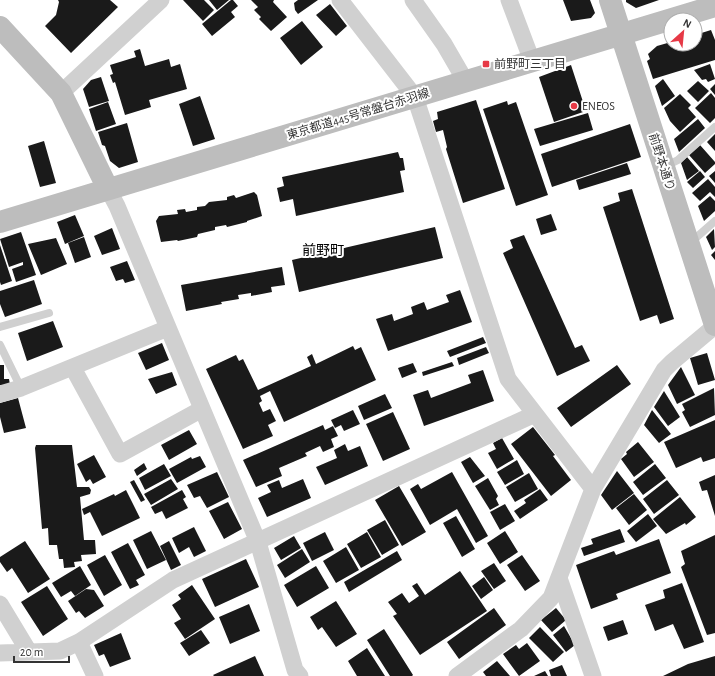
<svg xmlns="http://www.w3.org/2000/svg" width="715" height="676" viewBox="0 0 715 676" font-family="'Alegreya Sans','Noto Sans JP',sans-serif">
  <rect width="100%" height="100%" fill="#fff"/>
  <path fill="#1a1a1a" d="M58,0H110L118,7L71,53L45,26L56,15L59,2Z
    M183,0H204L214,10L203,21Z
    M209,0H229L217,10Z
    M231,0H233L238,6L231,12L235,17L212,36L202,24Z
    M251,0H274L273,2L287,17L271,31L259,19L261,17L254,10L258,7Z
    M298,0H318L298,14L295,10L294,3Z
    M563,0H590L595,13L591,18L571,21Z
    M626,0H659L636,8L626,2Z
    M330,4L347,26L336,36L316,15Z
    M302,21L323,47L301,65L280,38Z
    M711,30L715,40V60L653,79L647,61L650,59L648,54L657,46L671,42V44H695V35Z
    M140,49L145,66L169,59L171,67L180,64L187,89L149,100L151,107L125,115L115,82L113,83L110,75L113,74L110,65L136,57L134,51Z
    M710,64L715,79L708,82L706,79L702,80L694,70Z
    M571,65L586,111L554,122L539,77Z
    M101,77L109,101L89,107L83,89L91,80Z
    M663,79L675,96L662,106L655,86Z
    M698,81L709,91L698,102L687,91Z
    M715,84V95L710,89Z
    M711,93L715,98V118L710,123L695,108Z
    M680,94L691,105L688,108L696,117L680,132L670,121L664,108Z
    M200,96L215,139L193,146L179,104Z
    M476,100L505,189L463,203L446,149L447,147L443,130L436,132L433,121L438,119L437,112Z
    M507,101L508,105L516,102L548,195L516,206L483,109Z
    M108,102L116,124L96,131L89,109Z
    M588,113L593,130L540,146L534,129Z
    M698,119L705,128L679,152L674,139Z
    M127,123L138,162L119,168L110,161L105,146L102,145L98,132Z
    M630,124L641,157L552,187L541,154Z
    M715,134V151L707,142Z
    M44,141L56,183L40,187L28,146Z
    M700,145L715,162V164L705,173L689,155Z
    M398,152L400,158H403L405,170L400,171L404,192L296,216L293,199L280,202L277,188L284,186L282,177Z
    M687,157L699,171L687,180L681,163Z
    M627,163L631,174L579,190L576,180Z
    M700,171L705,177L693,188L687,182Z
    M715,171V183L709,176Z
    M708,179L715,187V197L710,192L700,201L692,193Z
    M632,189L674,319L660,324L657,315L640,321L603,207L620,201L618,193Z
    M254,192L257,195L262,216L247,221V222L227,227L226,225L215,227V230L198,234L197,237L178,241L177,240L161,242L156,221L159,216L178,214L177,210L185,209L186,212L197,210V207L205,206L209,202L227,200V197L234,195L236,198Z
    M710,196L715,201V211L704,221L698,206Z
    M551,214L557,230L541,235L536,219Z
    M75,215L84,236L65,244L57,222Z
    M435,227L443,258L299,292L292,260Z
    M112,228L120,249L102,255L94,236Z
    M714,229L715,247L712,250L706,237Z
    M21,232L36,275L16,282L12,269L23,265V262L9,267L0,239Z
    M524,235L575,348L582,345L590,361L557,376L503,253L513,248L510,240Z
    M84,237L91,257L75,263L68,243Z
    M56,238L67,264L41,275L28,244Z
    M0,245L12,281L1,285L0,282Z
    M715,251V260L711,255Z
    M127,261L135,280L125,283L123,279L116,281L110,267Z
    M282,267L285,285L271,287L272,292L251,296V293L238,295L239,299L221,302L222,304L186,311L181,285Z
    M34,280L42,304L5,317L0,304V291Z
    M460,290L472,322L388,351L376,319L392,314L394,321L413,314L411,307L424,302L427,310L449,302L446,295Z
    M53,321L63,347L27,361L18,333Z
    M483,337L486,343L450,357L447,351Z
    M162,343L169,360L146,370L138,353Z
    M353,346L355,350L361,347L376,380L284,422L270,391L260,396L262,401L259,403L263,412L270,409L276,421L268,425L273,436L243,449L206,369L236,355L239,361L243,359L258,390L311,366L307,357L312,354L316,364Z
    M486,347L489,353L459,365L457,358Z
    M707,353L715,380L698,385L690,358Z
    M452,362L454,366L423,376L422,372Z
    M413,363L417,372L402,378L398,368Z
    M0,365H4V379H9L10,385H0Z
    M617,365L631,384L571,427L557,408Z
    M681,367L695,395L677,404L668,385Z
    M483,370L494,401L424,426L413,395L428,390L431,398L471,383L468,375Z
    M172,372L177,385L156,394L148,379Z
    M714,388L715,415L690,427L682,412L685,410L682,404Z
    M664,391L680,417L668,426L654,407Z
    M385,394L392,408L364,420L358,406Z
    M18,398L26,428L4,433L0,417V403Z
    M353,410L360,424L344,431L341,425L335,428L331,420Z
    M652,410L671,434L659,443L644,425Z
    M393,412L410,449L383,461L366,424Z
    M715,420V458L703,462L701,457L676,468L664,442Z
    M323,425L325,430L333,426L338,436L331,439L334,447L323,452L320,446L305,453L307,456L279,468L282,476L256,487L243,460Z
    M533,427L555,455L553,456L571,480L551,496L511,444Z
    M189,430L197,444L169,460L161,445Z
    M502,438L514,459L497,469L488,453L496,449L493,443Z
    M638,442L654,462L634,477L621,459L627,454L626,452Z
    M345,444L348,451L360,446L368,466L325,485L316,467L337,458L334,450Z
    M36,445H72L77,487H89L91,490L90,494L80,497L84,540H95L96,554L81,555L82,561L74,562L75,567L64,568L63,559H59L57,545H49L48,528L42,529L35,448Z
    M94,455L106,477L93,484L90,479L86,482L77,464Z
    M200,456L206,467L177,483L169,469L191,457L192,459Z
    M470,457L485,476L473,483L461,462Z
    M517,460L524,474L505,485L497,472Z
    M144,463L147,469L137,476L134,470Z
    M164,464L171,476L145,490L139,478Z
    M655,464L666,478L643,495L633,482Z
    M617,471L634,493L612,510L601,495Z
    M217,472L229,497L207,508L200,496L194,498L187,485Z
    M452,472L488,536L476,543L457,509L430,525L410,489L418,484L421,489Z
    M529,473L538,489L515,502L506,487Z
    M715,475V516L707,490L702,491L699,482Z
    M488,478L498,496L496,499L499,505L490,510L475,486Z
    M171,479L178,489L151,505L144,494Z
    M303,479L311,498L267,517L258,498L271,492L267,485L279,480L282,488Z
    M134,480L145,500L141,502L130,482Z
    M667,480L679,495L654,514L643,499Z
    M399,486L426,532L402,546L375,500Z
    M540,489L548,500L520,519L514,511L526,503L524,500Z
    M126,490L140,518L102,536L90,512L84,515L82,509L114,494L115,496Z
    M182,490L186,497L183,499L188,508L166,519L162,511L155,514L151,507Z
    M634,494L647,510L629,525L616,508Z
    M680,497L696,517L686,525L685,523L666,534L653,519Z
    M228,502L242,529L224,539L209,511Z
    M505,504L515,521L500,530L490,512Z
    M648,514L657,526L636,542L627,531Z
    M456,516L475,549L462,557L443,523Z
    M385,520L399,545L382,555L367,530Z
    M194,527L206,551L194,557L189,547L179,553L172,538Z
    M620,529L625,542L584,556L581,548L593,544L591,539Z
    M151,531L166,560L147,569L133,540Z
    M505,531L518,552L500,564L487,543Z
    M325,532L334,550L312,561L303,543Z
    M367,532L381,557L361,568L347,544Z
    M715,535V633L707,635L681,567L685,564L681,551Z
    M294,536L301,548L281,560L274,548Z
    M659,539L671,573L616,594L618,599L591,609L576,565L614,551L616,555Z
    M25,541L50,579L28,593L12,568L7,572L0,562V557Z
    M169,541L181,565L171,570L160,546Z
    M128,543L145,575L136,580L139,585L130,589L111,552Z
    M346,547L359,570L336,583L323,561Z
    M302,549L310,562L285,578L277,565Z
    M397,551L402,560L349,592L344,582Z
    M105,555L122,585L104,596L87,565Z
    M522,555L540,581L525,591L507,565Z
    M246,559L259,587L215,607L202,579Z
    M494,563L506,581L494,589L481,571Z
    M80,566L91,585L75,596L71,591L61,597L52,583Z
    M316,566L329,588L297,607L284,585Z
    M460,571L487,611L420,655L393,616L397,614L388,602L402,593L409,603L419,596L412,586L417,583L425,595Z
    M484,577L493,590L481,599L472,586Z
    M682,583L704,642L684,649L673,624L655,631L645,605L665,598L663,590Z
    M192,585L215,619L185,639L174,623L181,619L172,605L181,599L178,595Z
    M47,586L68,619L43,636L21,602Z
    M86,589L94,590L104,606L85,618L79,611L76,613L68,601Z
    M336,601L357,634L336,647L322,627L318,630L310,617Z
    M249,604L260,631L230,644L219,617Z
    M494,608L506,625L459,659L447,642Z
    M556,608L566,620L552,632L541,620Z
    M623,620L628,634L608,641L603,627Z
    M564,626L575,645L566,652L553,635Z
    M540,627L564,652L553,662L529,638Z
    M384,629L413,675L412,676H390L367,640Z
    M201,630L210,643L189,656L180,643Z
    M121,633L131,659L110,667L104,654L99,656L94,645Z
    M527,643L540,661L519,676L503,654L516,645L519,649Z
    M367,648L385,676H357L348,661Z
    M255,656L264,676H214L213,675Z
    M715,656V676H663L688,664Z
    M497,661L510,676H486L483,672Z
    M562,665L567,676H551L549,670Z
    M545,671L548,676H534Z"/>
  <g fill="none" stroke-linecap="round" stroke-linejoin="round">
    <path stroke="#d0d0d0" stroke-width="8" d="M664,167L678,160L715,127
      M690,243L715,221
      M0,327L49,313
      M0,345L21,388"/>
    <path stroke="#d0d0d0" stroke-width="17" d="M340,0L415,97L508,379L593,489
      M413,0L444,44L466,82
      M509,0L532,61
      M61,93L161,0
      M108,189L117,206L258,542L295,670L300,676
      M73,368L120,454L202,409
      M0,394L21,388L168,328
      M559,578L593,676
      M0,604L29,652
      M79,642L95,676
      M0,653L60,651L79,642L173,580L535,414
      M457,676L521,629L551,598L593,489L664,370L672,362L715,326"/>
    <path stroke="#bdbdbd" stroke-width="22" d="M610,0L715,325
      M0,27L61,93L108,189
      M0,222L715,6"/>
  </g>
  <g fill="#e63946" stroke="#fff" stroke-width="1.5">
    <rect x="482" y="60" width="8" height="8" rx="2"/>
    <circle cx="574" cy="106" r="4"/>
  </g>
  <g text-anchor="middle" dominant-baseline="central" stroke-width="4" stroke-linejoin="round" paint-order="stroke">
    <g font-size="12" fill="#333" stroke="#fff" text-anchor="start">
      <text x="494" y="64">前野町三丁目</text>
      <text x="582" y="106">ENEOS</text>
    </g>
    <g font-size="12" fill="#333" stroke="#fff">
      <text transform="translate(358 114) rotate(-17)">東京都道445号常盤台赤羽線</text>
      <text transform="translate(662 162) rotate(72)">前野本通り</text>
    </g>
    <g font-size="14" fill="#000" stroke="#fff">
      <text x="323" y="251">前野町</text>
    </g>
  </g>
  <g transform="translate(683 32) rotate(27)"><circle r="19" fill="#ffffff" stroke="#adadad"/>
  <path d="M0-3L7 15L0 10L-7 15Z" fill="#e63946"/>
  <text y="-6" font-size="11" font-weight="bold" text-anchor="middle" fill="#333333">N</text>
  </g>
  <path d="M14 656v6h55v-6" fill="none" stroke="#333333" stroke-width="2"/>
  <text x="20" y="656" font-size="12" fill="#333333" stroke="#ffffff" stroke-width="3" paint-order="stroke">20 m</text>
</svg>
